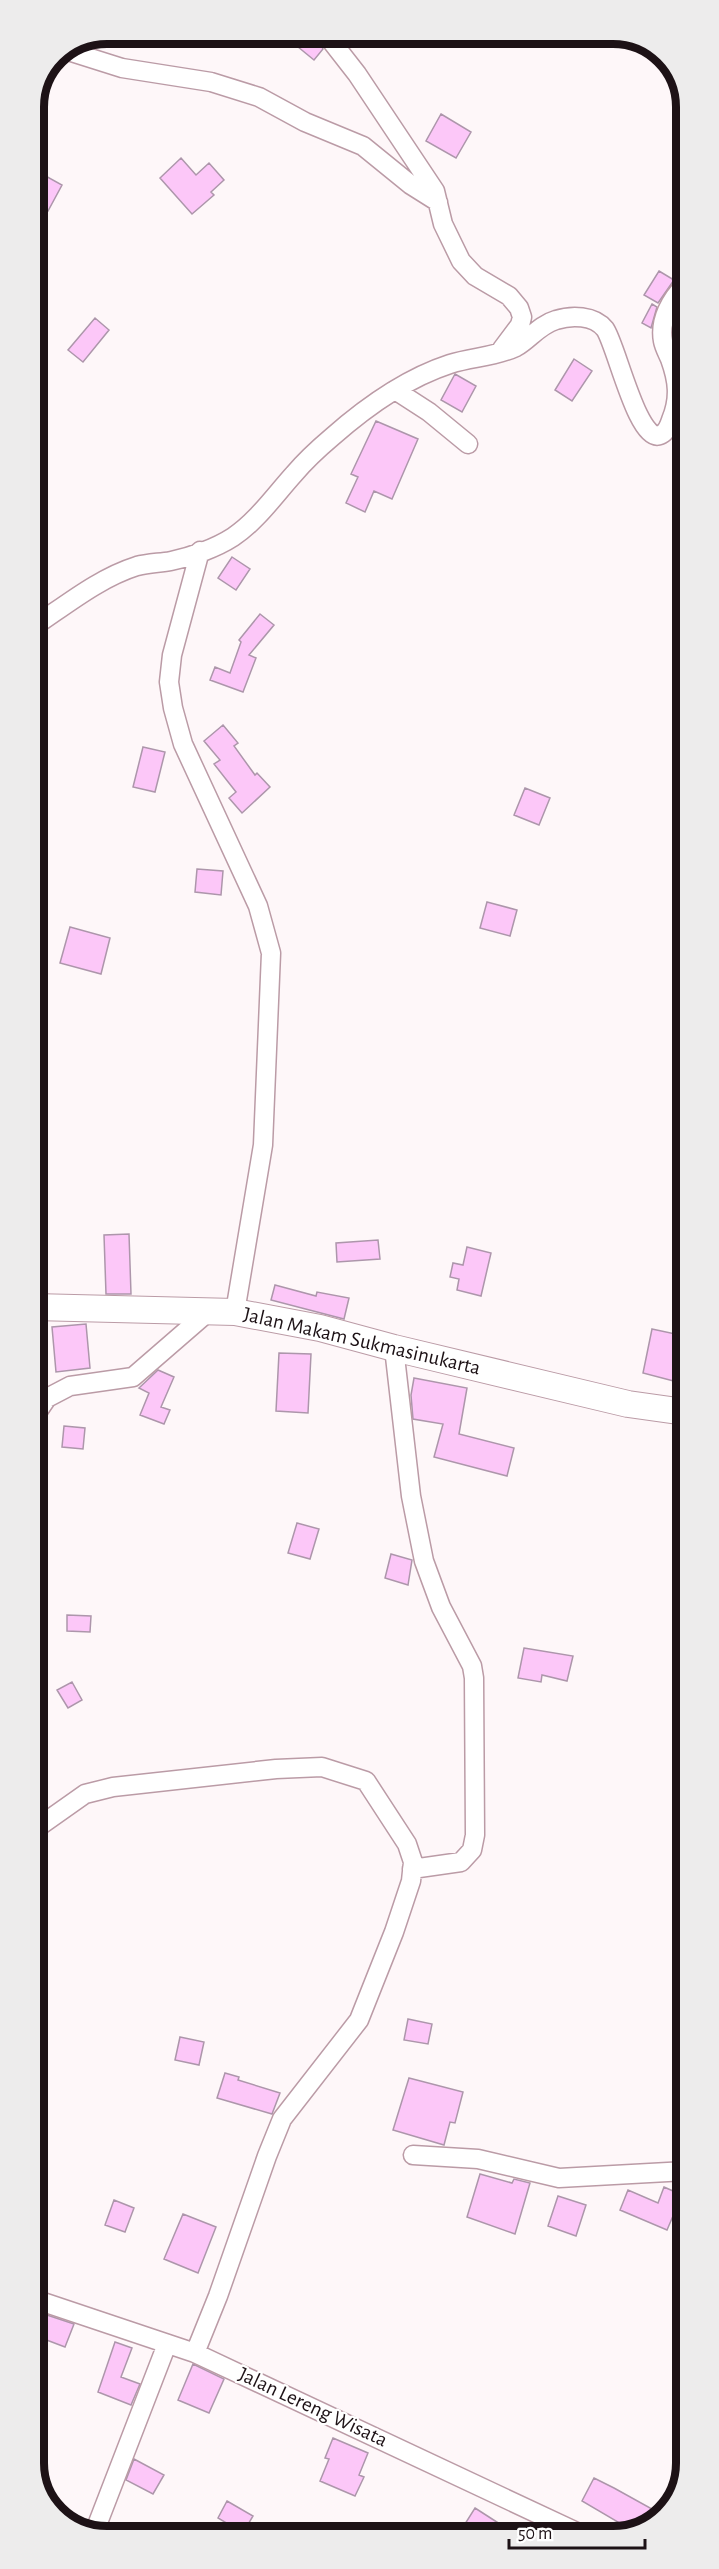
<svg xmlns="http://www.w3.org/2000/svg" width="719" height="2569" viewBox="0 0 719 2569" font-family="'Alegreya Sans',sans-serif">
  <rect width="100%" height="100%" fill="#fef7f9"/>
  <path fill="#fcc7f8" stroke="#ad96ab" stroke-width="1.5" d="M281,33H314L323,49L314,60Z
    M441,114L471,132L456,158L426,141Z
    M181,158L196,175L209,163L224,180L211,192L214,195L192,214L160,178Z
    M33,169L62,185L48,211L33,203Z
    M659,271L674,280L658,303L644,295Z
    M652,304L657,307L651,328L642,323Z
    M95,318L109,330L83,362L68,350Z
    M574,359L592,371L572,401L555,390Z
    M455,374L476,386L462,412L441,400Z
    M376,421L418,439L392,499L374,491L365,512L346,503L358,477L351,474Z
    M232,557L250,569L236,590L218,578Z
    M260,614L274,625L249,655L256,658L243,692L210,680L215,667L230,673L241,642L239,640Z
    M223,725L238,743L234,746L255,775L257,773L270,787L242,813L229,798L236,792L214,764L220,760L204,741Z
    M143,747L165,752L155,792L133,787Z
    M525,788L550,798L539,825L514,815Z
    M197,869L223,871L221,895L195,892Z
    M487,902L517,910L510,936L480,928Z
    M70,927L110,938L101,974L60,963Z
    M129,1234L131,1294H106L104,1235Z
    M378,1240L380,1259L337,1262L336,1243Z
    M467,1247L491,1253L481,1296L457,1290L459,1279L450,1277L453,1263L463,1265Z
    M275,1285L316,1296L317,1292L349,1298L344,1319L271,1300Z
    M86,1324L90,1368L56,1372L52,1327Z
    M652,1329L685,1336V1384L643,1373Z
    M279,1353L311,1354L308,1413L276,1411Z
    M158,1370L174,1377L161,1407L170,1410L164,1424L140,1415L149,1393L139,1388Z
    M414,1378L467,1388L459,1434L514,1448L507,1476L434,1457L443,1424L413,1419L411,1395Z
    M64,1426L85,1428L83,1449L62,1447Z
    M297,1523L319,1529L310,1559L288,1553Z
    M391,1554L412,1560L408,1585L385,1578Z
    M67,1615L91,1616L90,1632L67,1631Z
    M524,1648L573,1656L567,1681L542,1675L541,1682L518,1678Z
    M72,1682L82,1700L68,1708L57,1690Z
    M408,2019L432,2024L428,2044L404,2040Z
    M180,2037L204,2042L199,2065L175,2060Z
    M225,2073L239,2077L238,2080L280,2093L272,2114L217,2098Z
    M409,2078L463,2092L455,2123L450,2122L444,2145L393,2130Z
    M480,2174L512,2183L514,2179L530,2183L515,2234L467,2217Z
    M664,2187L682,2195L667,2230L620,2210L628,2190L658,2203Z
    M558,2196L586,2205L576,2236L548,2226Z
    M114,2200L134,2208L125,2232L105,2225Z
    M183,2214L216,2227L198,2273L164,2259Z
    M44,2314L74,2324L65,2347L36,2336Z
    M115,2342L132,2348L121,2377L140,2384L131,2405L98,2392Z
    M193,2364L224,2379L209,2413L178,2400Z
    M333,2438L368,2453L359,2475L364,2477L355,2496L320,2481L329,2459L325,2458Z
    M134,2459L164,2475L153,2494L126,2480Z
    M594,2478L614,2488L661,2514L633,2531L582,2501Z
    M227,2501L253,2516L243,2533L218,2518Z
    M475,2508L517,2535H458Z"/>
  <g fill="none" stroke-linecap="round" stroke-linejoin="round">
    <defs>
      <path id="street" d="M325,33L357,74L435,191L443,224L461,261L475,276L509,296L519,308L522,317L520,325L502,349
        M65,50L122,68L211,82L259,97L305,122L363,146L411,185L438,202
        M395,390L429,412L468,444
        M200,551L172,655L169,682L173,708L183,744L258,906L271,953L263,1145L235,1312
        M33,627C66,605 99,578 137,566C148,563 160,563 171,561C191,557 216,548 233,537C257,521 275,495 294,474C305,461 319,448 332,437C366,407 407,378 450,364C472,357 495,357 516,347C530,339 539,325 556,320C571,315 594,315 605,329C616,344 638,444 660,435C666,433 669,426 671,420C680,398 678,381 670,359C668,354 664,347 663,341C659,320 671,299 685,285
        M394,1348L411,1496L424,1561L441,1607L472,1666L474,1678L475,1835L472,1850L461,1862L412,1869
        M34,1417L47,1398L70,1386L133,1377L208,1312
        M34,1830L85,1794L113,1787L276,1769L322,1767L366,1781L407,1844L413,1862L411,1881L394,1932L359,2020L282,2119L267,2156L218,2296L195,2353
        M413,2155L478,2159L559,2178L686,2171
        M34,2299L195,2353L583,2535
        M94,2533L167,2344"/>
      <path id="secondary" d="M34,1307L235,1312L320,1328L394,1348L628,1404L685,1412"/>
    </defs>
    <use href="#street" stroke="#bb9ba6" stroke-width="21"/>
    <use href="#secondary" stroke="#bb9ba6" stroke-width="28"/>
    <use href="#street" stroke="#fff" stroke-width="18"/>
    <use href="#secondary" stroke="#fff" stroke-width="26"/>
  </g>
  <g text-anchor="middle" dominant-baseline="central" stroke-width="4.5" stroke-linejoin="round" paint-order="stroke">
    <g font-size="21" fill="#1d1216" stroke="#fff">
      <text transform="translate(362 1341) rotate(13)">Jalan Makam Sukmasinukarta</text>
      <text transform="translate(313 2407) rotate(25)">Jalan Lereng Wisata</text>
    </g>
  </g>
  <path d="M0 0H719V2569H0ZM107 44H613A63 63 0 0 1 676 107V2463A63 63 0 0 1 613 2526H107A63 63 0 0 1 44 2463V107A63 63 0 0 1 107 44Z" fill="#edecec" fill-rule="evenodd"/>
  <path fill="none" stroke="#1d1216" stroke-width="8" d="M107 44H613A63 63 0 0 1 676 107V2463A63 63 0 0 1 613 2526H107A63 63 0 0 1 44 2463V107A63 63 0 0 1 107 44Z"/>
  <path d="M509 2539v9h136v-9" fill="none" stroke="#1d1216" stroke-width="3"/>
  <text x="518" y="2539" font-size="18" fill="#1d1216" stroke="#ffffff" stroke-width="4.5" paint-order="stroke">50 m</text>
</svg>
